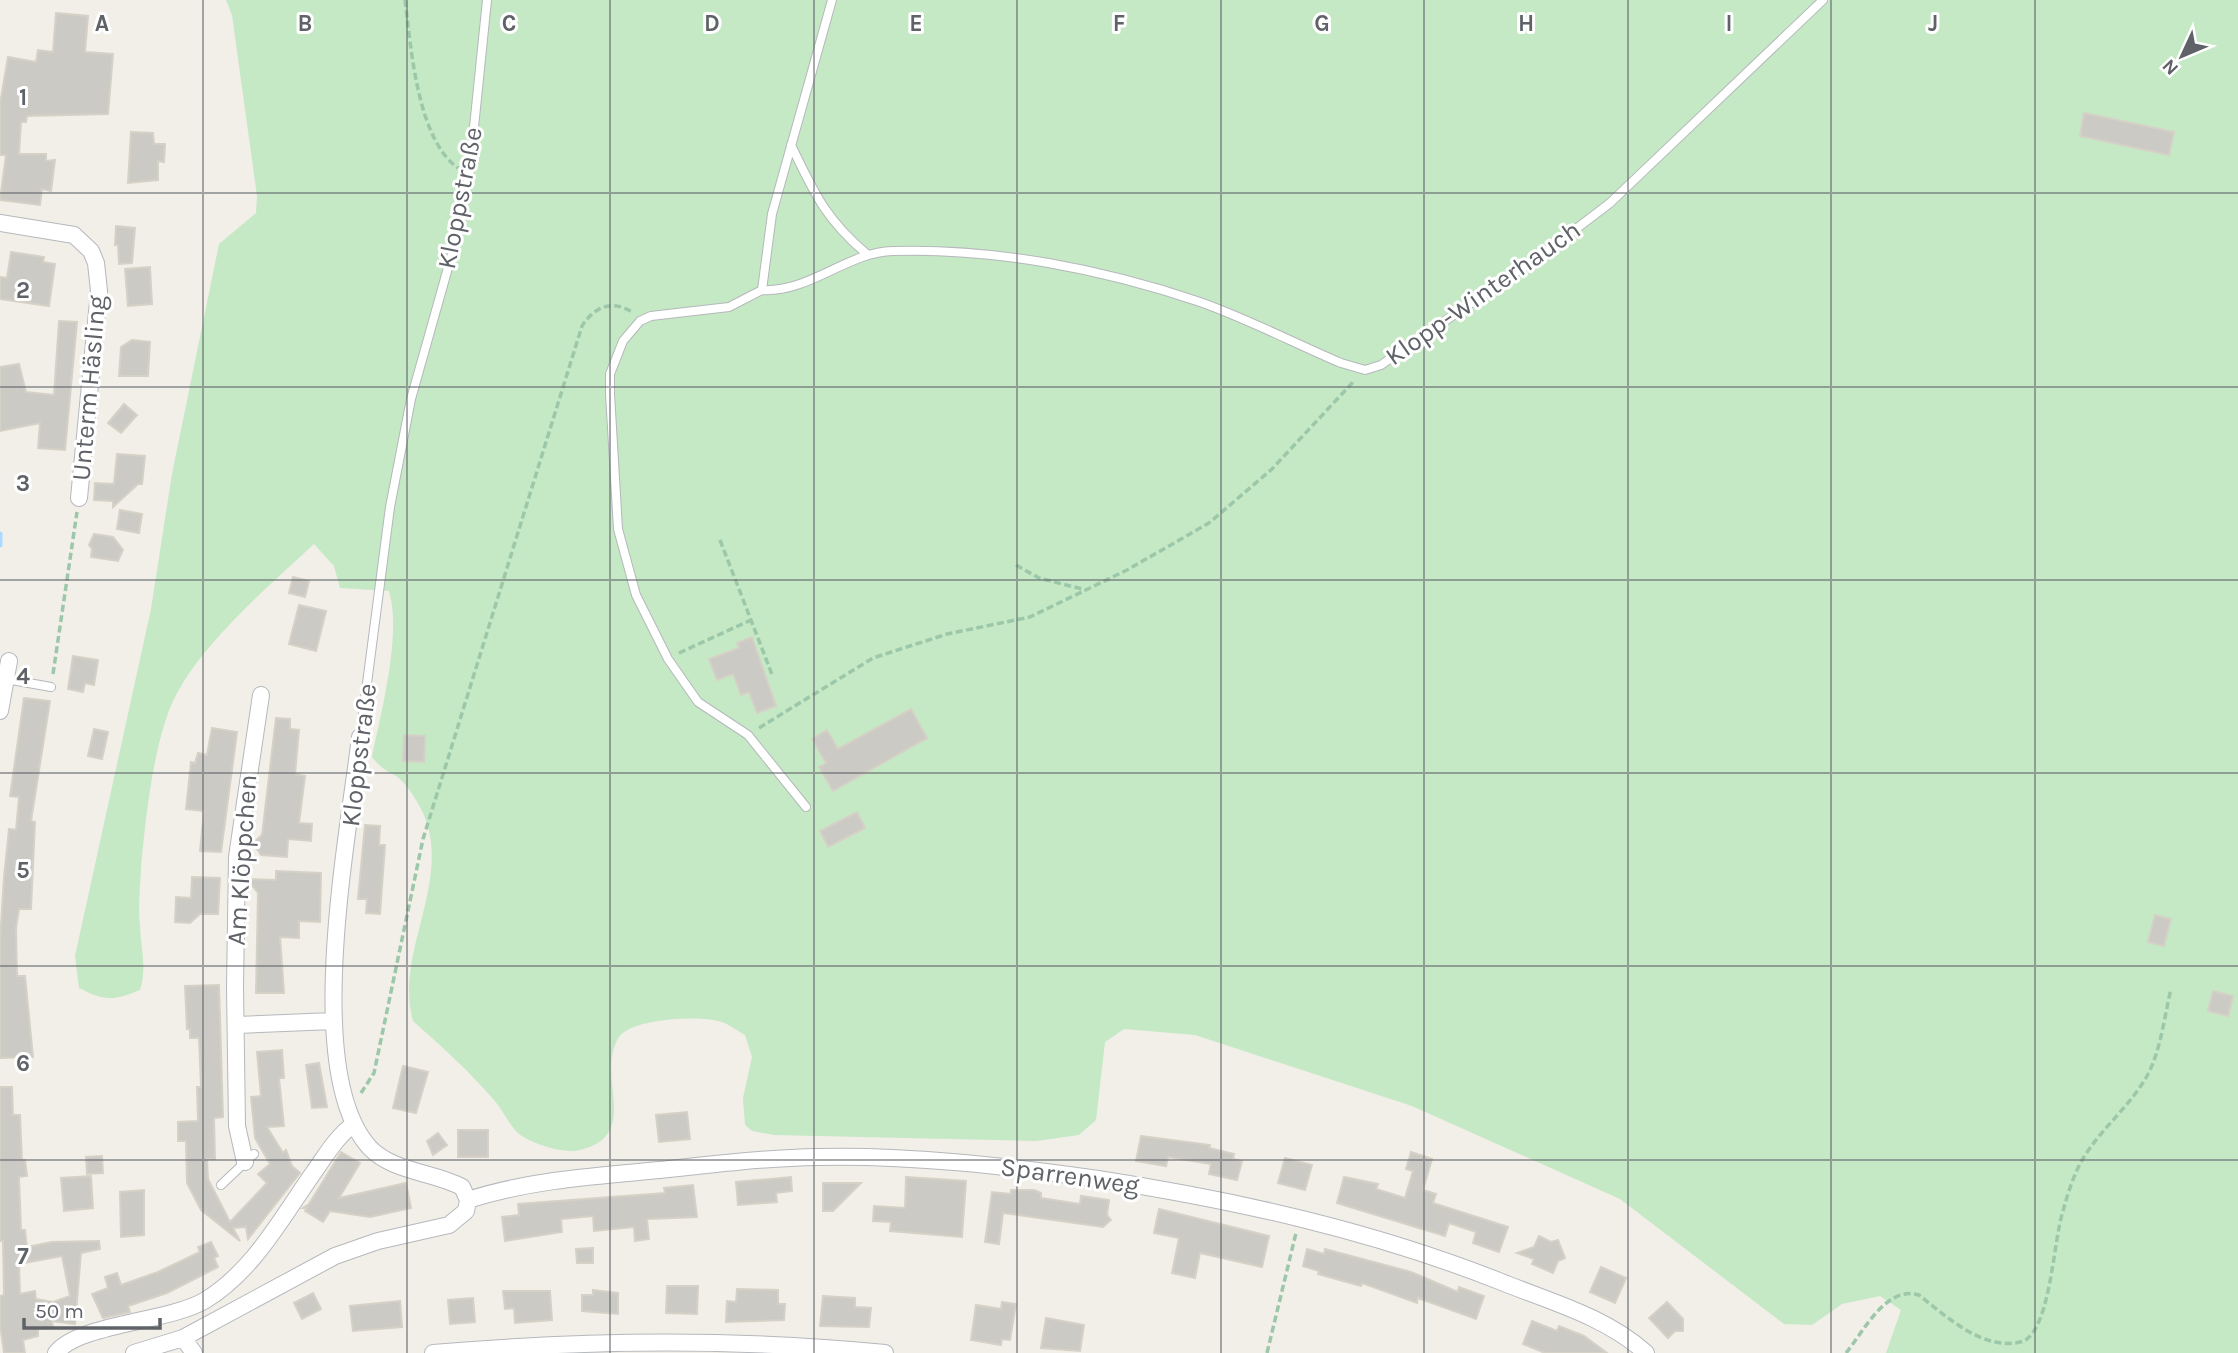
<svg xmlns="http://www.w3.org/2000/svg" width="2238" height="1353" viewBox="0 0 2238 1353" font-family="Karla,sans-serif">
  <rect width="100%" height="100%" fill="#f1efe8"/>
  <path fill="#c5e8c5" d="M226,0H2238V1353H1886L1901,1310L1880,1296L1842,1304L1812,1325L1784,1324L1620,1199L1412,1106L1195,1035L1124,1029L1105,1042L1096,1120L1079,1135L1036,1141L774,1135L752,1131L745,1125L743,1098L752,1057L745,1035C738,1031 730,1025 722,1022C702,1015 632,1018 619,1037C594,1075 643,1135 580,1150C563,1154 533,1144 519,1134C509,1125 503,1110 494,1100C469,1071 441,1046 413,1021C394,953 452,883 424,815C420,805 406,782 396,776C385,770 380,767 372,757C381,712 402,634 389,591L340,588L334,566L314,544C269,586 203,642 175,697C154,738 145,821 141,869C140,888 138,908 140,927C141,949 147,968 140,990C114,1001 104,1001 79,988L75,956L151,609L172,474L219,244L256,213L257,196L232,15Z"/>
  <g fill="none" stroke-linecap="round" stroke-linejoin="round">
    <path stroke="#aadaff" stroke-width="5" d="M0,534V545"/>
  </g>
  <path fill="#cccac5" stroke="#d6d1c6" stroke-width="2" fill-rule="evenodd" d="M56,13L88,16L85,52L113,54L108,114L27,116L26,122H21L19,154H46V161L55,160L51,191L42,189L40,205L0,200L6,155H0V104L8,57L36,62L38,50L53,52Z
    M2084,113L2174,132L2169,155L2080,136Z
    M131,132L153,133L154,144H165L164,162L158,161V180L128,183Z
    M116,226L135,228L132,263L119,264L118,245H115Z
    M11,252L44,257L43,262L55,264L49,306L0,299V277L7,278Z
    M150,267L152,304L128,306L125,269Z
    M59,321L77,322L65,450L38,448L40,423L0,431V367L19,364L26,392L54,395Z
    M132,340L150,342L148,376H119L121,347Z
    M124,404L137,415L121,433L108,423Z
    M117,454L145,456L142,484H138L113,507V501L94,500L95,483L114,484Z
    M120,510L142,514L139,533L117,529Z
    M94,534L113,537L123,550L118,561L91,557L92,549L89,545Z
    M293,577L309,581L305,597L289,593Z
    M299,605L326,611L316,651L289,644Z
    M752,637L776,706L757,713L749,692L741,695L733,674L717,680L709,659L739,648L737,643Z
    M73,656L98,660L94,685L85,683L83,692L68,689Z
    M24,698L50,701L31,821L35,822L31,909H19L16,928L17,976H25L33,1057L0,1058V941L4,877L9,829L16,830L19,797L10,796Z
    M911,709L927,738L833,791L819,767L826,763L812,739L827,730L838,749Z
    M276,718L290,719V729L299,730L295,774L305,776L299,823L312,824L311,841L288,839L287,857L261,855L253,843L262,835Z
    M212,728L237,732L221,852L200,851L204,811L186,809L191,762L195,763L198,753L207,755Z
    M94,729L108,732L102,759L88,756Z
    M404,735L425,736L424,762L403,761Z
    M857,812L865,828L828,847L820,831Z
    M365,825L380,826L379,845H385L380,914L366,913L367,899H358Z
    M276,871L321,873L320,922L299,921V938L280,937L284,993H256L258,893L247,879L276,880Z
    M192,877L220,878L218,914H200L190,923L175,922L176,897L191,898Z
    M2155,915L2171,919L2164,946L2148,942Z
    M219,985L223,1117L214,1118L215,1159H207L208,1179L230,1222L267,1183L258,1174L270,1164L255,1138L251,1097L261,1096L257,1052L282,1050L284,1078H279L284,1126L267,1127L283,1153L286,1150L292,1166L300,1173L248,1239L246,1227L233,1228L240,1241L201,1210L187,1183L186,1141H178V1122L198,1121L197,1087H201L199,1038H190V1029H187L185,986Z
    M2213,991L2233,996L2228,1016L2208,1011Z
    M319,1063L327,1107L312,1108L306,1065Z
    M403,1066L428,1072L416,1113L393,1108Z
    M0,1087H12L13,1115H20L22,1160H25L27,1176L19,1177L21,1230H25L27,1247L52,1242L99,1241L100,1249L81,1253L75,1324L52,1321L53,1328L38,1329V1336L23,1340L25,1353H4L0,1324V1296L4,1295L3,1241H0ZM62,1256L70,1296L53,1302L36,1299L35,1291L20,1294L19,1264Z
    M687,1112L690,1139L659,1142L656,1115Z
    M458,1130H488V1157H458Z
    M438,1133L447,1145L433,1155L427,1141Z
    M1141,1136L1210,1145L1209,1148L1234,1154L1233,1159L1242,1161L1237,1180L1209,1174L1211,1164L1168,1157L1166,1166L1136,1161Z
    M341,1152L360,1163L339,1198L406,1183L411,1208L370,1217L330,1211L323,1222L305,1211L307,1208H303L309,1204Z
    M1411,1152L1432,1159L1423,1190L1436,1194L1433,1203L1508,1227L1499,1252L1473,1243L1476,1232L1449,1223L1445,1236L1337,1203L1344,1177L1378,1184L1376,1189L1405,1198L1413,1171L1406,1169Z
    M102,1156L103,1173L87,1174L86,1157Z
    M1285,1158L1312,1165L1305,1190L1278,1183Z
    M91,1176L93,1208L64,1211L61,1178Z
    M791,1177L792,1191L776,1193L777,1202L738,1205L736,1182Z
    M906,1177L966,1181L962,1237L890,1231L891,1222L873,1221L874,1206L905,1208Z
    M823,1183H861L833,1211H823Z
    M693,1185L697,1217L647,1219L649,1239L635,1241L634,1227L594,1231L593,1216L561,1219L562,1232L505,1241L502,1217L519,1215L518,1204L665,1193L664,1188Z
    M144,1190V1235L121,1237L120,1192Z
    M1011,1190H1034L1041,1193V1198L1080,1204L1081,1196L1109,1200L1107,1215L1111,1220L1103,1227L1003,1213L999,1244L985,1242L992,1192L1011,1194Z
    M1159,1209L1269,1236L1262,1267L1200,1253L1195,1278L1172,1273L1179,1238L1154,1233Z
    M1539,1236L1551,1242L1558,1240L1565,1258L1558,1261L1553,1273L1532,1264L1534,1259L1517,1253L1534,1247Z
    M211,1242L218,1256L214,1258L218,1267L167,1293L128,1306L130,1312L103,1318L92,1294L108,1288L105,1277L117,1273L121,1285L158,1272L200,1252L198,1247Z
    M593,1248V1263H577L576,1249Z
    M1307,1249L1324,1254L1325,1249L1411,1272L1458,1292L1459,1287L1484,1296L1476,1319L1418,1298L1417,1303L1362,1283L1361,1286L1318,1274L1319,1271L1303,1266Z
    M1601,1267L1626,1278L1615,1303L1590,1292Z
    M667,1286H698L697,1314L666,1313Z
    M737,1289L778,1290V1304H785L784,1320L726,1322L727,1301L736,1302Z
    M593,1290L618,1293V1314L582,1311V1295H593Z
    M503,1291H550L552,1320L515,1323L514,1308L505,1309Z
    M313,1293L321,1309L302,1319L294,1303Z
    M823,1296L855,1298V1307L871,1308L869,1327L820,1326Z
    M473,1298L475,1322L450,1324L448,1300Z
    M400,1301L402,1327L353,1331L350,1306Z
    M1002,1302L1016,1304L1010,1340L1002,1339L1001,1345L971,1340L976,1305L1001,1309Z
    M1667,1302L1683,1319V1331H1675L1668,1338L1649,1318Z
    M1046,1318L1084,1325L1080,1351L1041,1348Z
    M1532,1321L1557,1331L1559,1326L1584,1336L1607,1353H1545L1523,1344Z"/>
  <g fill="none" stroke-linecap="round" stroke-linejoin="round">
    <defs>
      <path id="lane" d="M791,145C814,193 826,220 868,255
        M762,290C809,293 847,252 893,251C995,248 1103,269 1200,302C1248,319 1294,343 1341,363L1365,370L1381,365L1547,251L1610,203L1823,0
        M6,679L51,687
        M360,737L390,507L411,399L455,243L469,176L487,0
        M806,807L748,735L698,702L668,659L636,595L618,529L610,394V374L623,341L640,321L651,316L729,307L762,290L772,214L832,0
        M221,1185L254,1154"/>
      <path id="street" d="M0,223L74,235L91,251L96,263L99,291L79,498
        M0,711L9,661
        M237,1025L333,1021
        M245,1162L237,1126L235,987L237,857L261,695
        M468,1200C530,1180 595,1176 660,1170C713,1164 765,1158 818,1157C912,1155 1005,1166 1098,1179C1234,1200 1370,1230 1499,1281C1548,1301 1605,1316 1646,1353
        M183,1338L194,1353
        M56,1353C78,1324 167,1322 204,1301C253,1272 282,1217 314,1172C326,1155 337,1136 354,1124
        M134,1353L183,1338L335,1256L378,1241L449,1225L466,1211L468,1200L462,1187C434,1172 393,1172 370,1148C301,1073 349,833 360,737
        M433,1353C585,1340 734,1338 885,1353"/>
    </defs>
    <use href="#lane" stroke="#b5b8bc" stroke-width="10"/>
    <use href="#street" stroke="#b5b8bc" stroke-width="18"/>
    <path stroke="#9cc7a9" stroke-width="3.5" stroke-dasharray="7 3.5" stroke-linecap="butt" d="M405,0C411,47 417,139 458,168
      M720,540L773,677
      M1016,565L1039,578L1086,590
      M679,653L751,620
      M53,674L77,512
      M759,728L873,658L947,634L1030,617L1127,570L1209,523L1272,469L1354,381
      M361,1093L374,1073L423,839L582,326C594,307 612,299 632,312
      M1267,1353L1296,1233
      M1846,1353C1864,1331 1886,1285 1919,1295C1947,1317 1985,1353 2024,1341C2051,1326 2053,1242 2063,1211C2068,1193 2074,1173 2084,1157C2102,1128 2130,1106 2147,1076C2161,1050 2164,1018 2171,989"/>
    <use href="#lane" stroke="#fff" stroke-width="8"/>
    <use href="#street" stroke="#fff" stroke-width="16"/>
  </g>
  <path fill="none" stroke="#5f6368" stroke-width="2" stroke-opacity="0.55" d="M203,0V1353M407,0V1353M610,0V1353M814,0V1353M1017,0V1353M1221,0V1353M1424,0V1353M1628,0V1353M1831,0V1353M2035,0V1353M0,193H2238M0,387H2238M0,580H2238M0,773H2238M0,966H2238M0,1160H2238"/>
  <g text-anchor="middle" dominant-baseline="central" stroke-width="6" stroke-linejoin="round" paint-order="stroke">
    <g font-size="26" fill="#5f6368" stroke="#fff">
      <text transform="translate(460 198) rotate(-79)">Kloppstraße</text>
      <text transform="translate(1483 293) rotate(-35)">Klopp-Winterhauch</text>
      <text transform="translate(89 388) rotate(-85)">Unterm Häsling</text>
      <text transform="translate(359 755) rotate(-83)">Kloppstraße</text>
      <text transform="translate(242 860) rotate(-86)">Am Klöppchen</text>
      <text transform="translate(1070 1176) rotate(8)">Sparrenweg</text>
    </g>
  </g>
  <g font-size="23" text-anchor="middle" font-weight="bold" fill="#5f6368" stroke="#fff" stroke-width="6" stroke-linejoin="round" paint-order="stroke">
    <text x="102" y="31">A</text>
    <text x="305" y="31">B</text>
    <text x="509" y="31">C</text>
    <text x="712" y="31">D</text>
    <text x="916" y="31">E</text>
    <text x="1119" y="31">F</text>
    <text x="1322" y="31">G</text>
    <text x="1526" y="31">H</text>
    <text x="1729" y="31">I</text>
    <text x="1933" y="31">J</text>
    <text x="23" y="105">1</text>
    <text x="23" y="298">2</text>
    <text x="23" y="491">3</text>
    <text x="23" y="684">4</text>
    <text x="23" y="878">5</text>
    <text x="23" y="1071">6</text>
    <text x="23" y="1264">7</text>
  </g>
  <g transform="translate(2182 56) rotate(226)" stroke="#ffffff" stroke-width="5" paint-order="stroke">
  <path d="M0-5L12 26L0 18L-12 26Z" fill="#5f6368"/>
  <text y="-10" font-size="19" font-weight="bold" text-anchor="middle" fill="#5f6368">N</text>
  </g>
  <path d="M24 1318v10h136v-10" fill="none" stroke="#5f6368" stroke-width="3.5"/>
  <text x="35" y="1318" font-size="21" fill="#5f6368" stroke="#ffffff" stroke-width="5" paint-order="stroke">50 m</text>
</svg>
